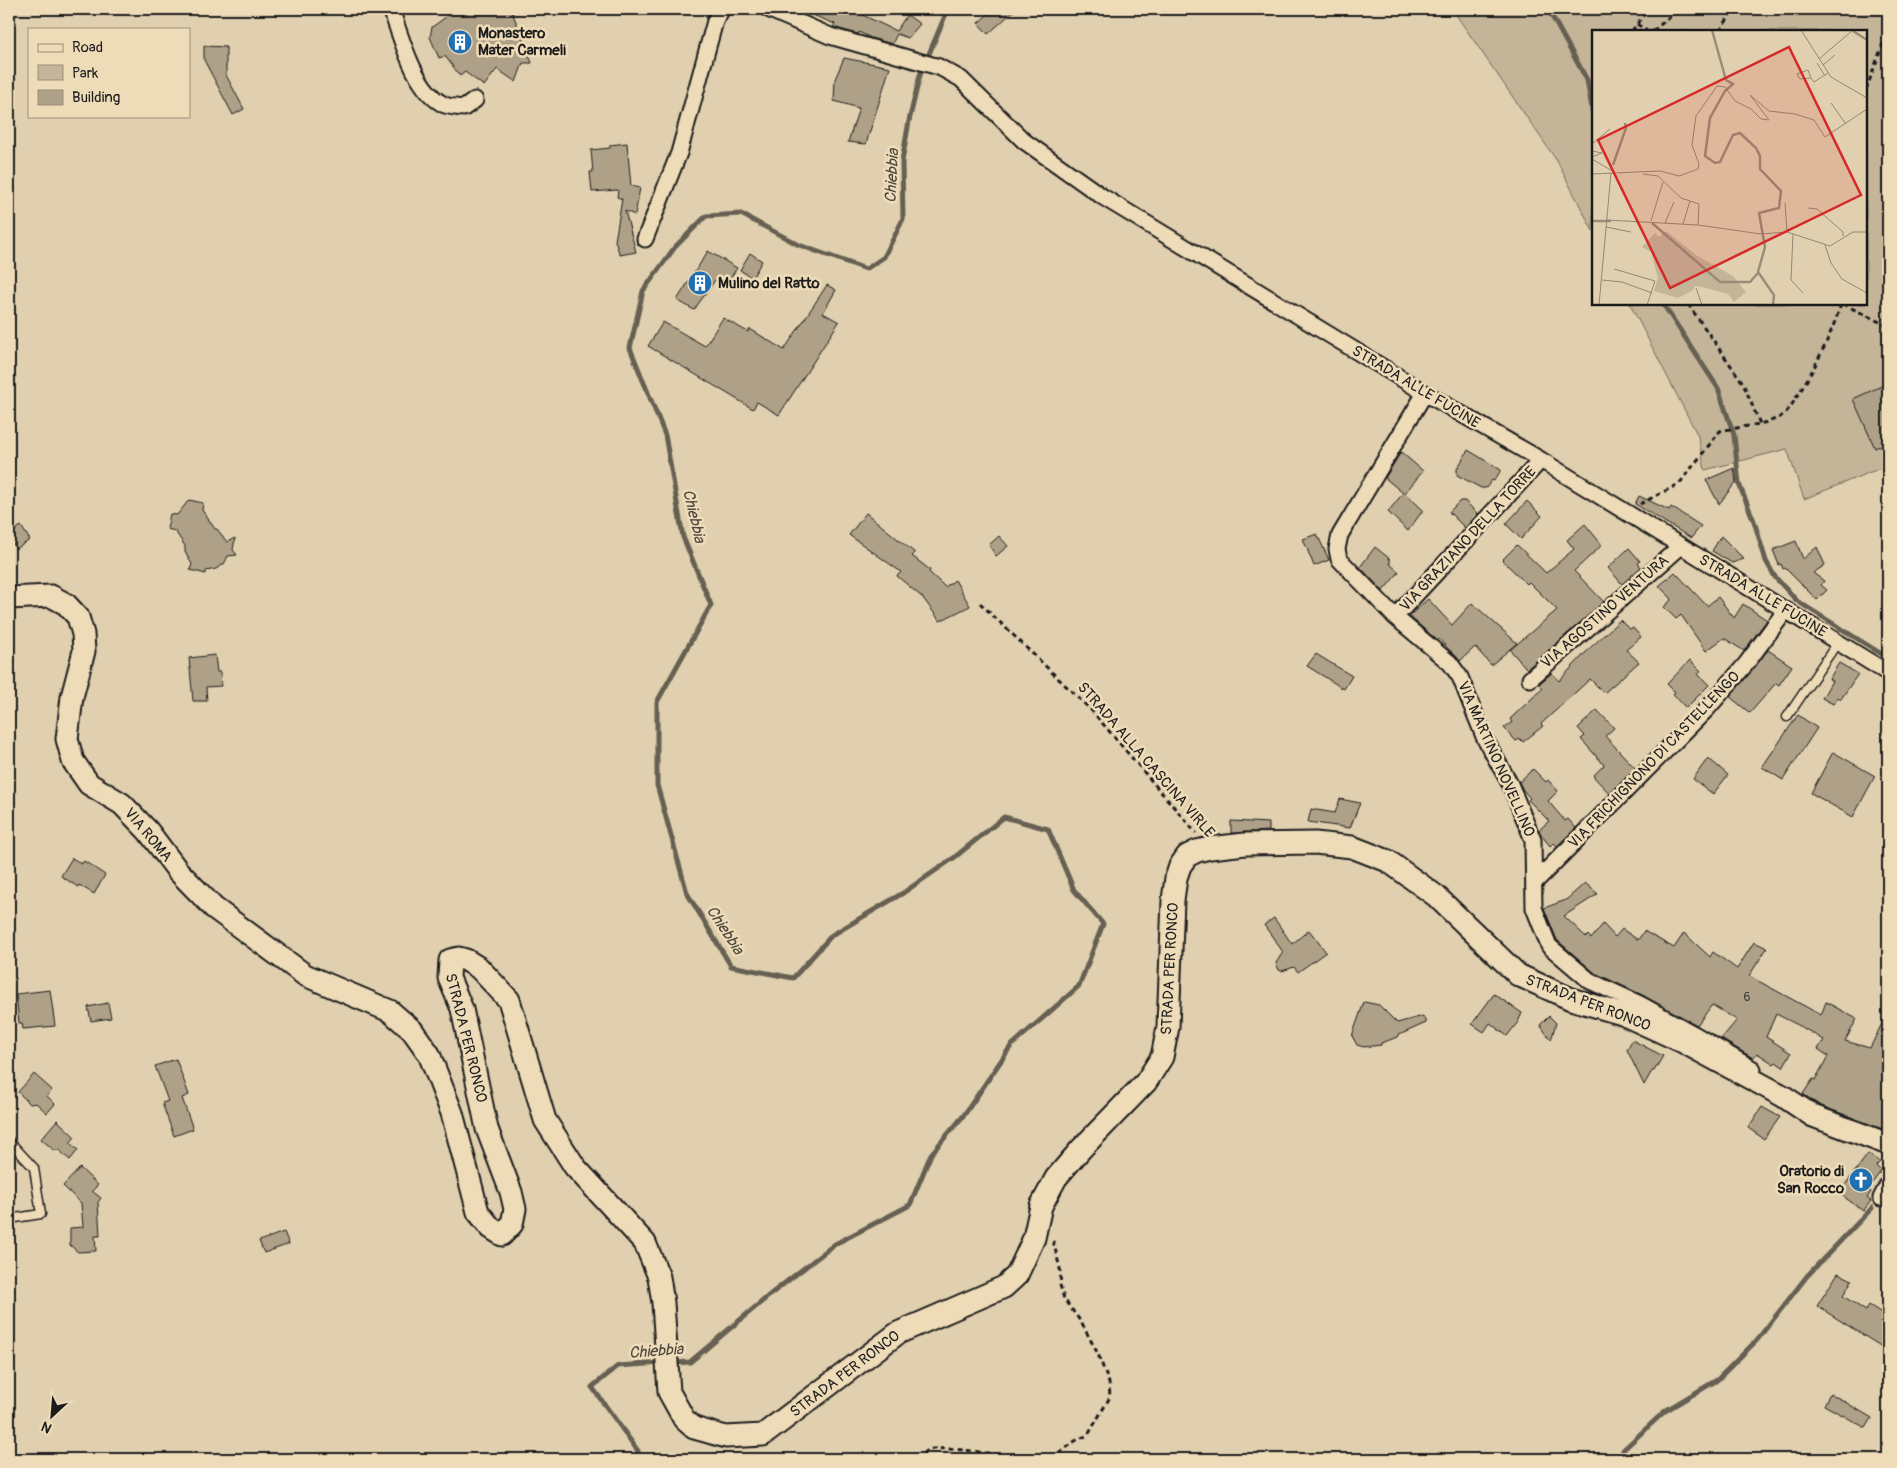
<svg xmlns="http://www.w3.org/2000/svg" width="1897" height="1468" viewBox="0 0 1897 1468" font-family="Pangolin,sans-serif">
  <rect width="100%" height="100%" fill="#e1d0af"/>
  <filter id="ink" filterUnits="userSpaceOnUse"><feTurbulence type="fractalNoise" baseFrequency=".02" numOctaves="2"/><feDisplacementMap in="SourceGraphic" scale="10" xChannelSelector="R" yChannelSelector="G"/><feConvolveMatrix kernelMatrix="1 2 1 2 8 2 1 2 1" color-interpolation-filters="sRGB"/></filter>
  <g filter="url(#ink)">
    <path fill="#c4b599" stroke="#70685a" d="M1452,9H1888V465L1804,499L1787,449L1705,470L1698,436L1630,304H1866V31H1593V231L1557,161Z"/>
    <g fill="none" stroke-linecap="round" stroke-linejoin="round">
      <path stroke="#666053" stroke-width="5" d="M1548,9L1587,80L1593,114
        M1663,304L1718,388L1734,435L1739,484L1754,521L1766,561L1775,577L1797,601L1888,658
        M673,1363L690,1362L772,1293L835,1244L910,1205L931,1154L964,1115L1011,1046L1079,986L1103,924L1074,890L1048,829L1004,817L955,857L903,893L832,935L793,978L731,966L687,893L657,785V702L711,605L683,537L665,435L630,348L643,291L675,247L706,216L741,214L799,245L866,269L884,257L903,219L902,161L909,121L920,75L948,9
        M637,1459L638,1451L592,1387L618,1366L662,1363
        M1622,1459L1623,1450L1665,1411L1717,1380L1757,1340L1807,1276L1872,1208"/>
    </g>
    <path fill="#aea188" stroke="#1c1c1c" d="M457,9H511L532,63H523L516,82L497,69L484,86L465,72L460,76L445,56L439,58L430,37L432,27Z
      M798,9H850L896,31L907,15L920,24L908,38L897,34L892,44L871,38L859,32L858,34L833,27L835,24Z
      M994,9H1016L988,34L978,23Z
      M204,46L226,47V75L244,109L233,115L204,60Z
      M844,58L890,67L866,144L848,142L859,108L834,101L835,79Z
      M627,143L631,186L640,188L635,215L625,211L636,252L620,255L615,241L622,199L617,197L618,190L592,192L590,172H593L591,150L610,148V145Z
      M708,251L737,268L725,286L715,280L694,310L677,300Z
      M750,253L762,261L752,278L740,270Z
      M827,285L836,290L823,313L839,322L779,415L757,402L753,409L648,346L663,322L705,346L723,318L748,332L750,329L784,350Z
      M1888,383V442L1875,448L1853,399Z
      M1468,450L1501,470L1494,481L1492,480L1486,488H1481L1457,475V469Z
      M1401,452L1423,471L1405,493L1423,510L1408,531L1388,512L1403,493L1385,478Z
      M1734,468L1736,482L1719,504L1706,480Z
      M1639,496L1669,510L1671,507L1701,526L1691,538L1635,504Z
      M189,500L203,503L202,510L215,529H217L227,542L235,538L233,550L237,555L228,556L224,564L216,569L206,571V574L190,570L192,564L185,552V546L175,531L167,529L170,514L177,515Z
      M1460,501H1465L1478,514L1465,528L1449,512Z
      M1527,501L1542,516L1521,539L1506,524Z
      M866,513L915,553L912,556L930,570L929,572L945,587L955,580L970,606L940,621L923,598L897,576L901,572L849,535Z
      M1585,524L1602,545L1574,571L1604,602L1527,669L1510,650L1557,610L1529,582L1527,584L1502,560L1517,545L1546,573L1574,549L1567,540Z
      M21,526L30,540L16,549L9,537V534Z
      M1317,534L1329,560L1314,566L1303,539Z
      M999,536L1008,546L996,556L989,545Z
      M1721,536L1744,559L1732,563L1712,551Z
      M1796,541L1803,559L1817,547L1825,565L1813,573L1824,581L1821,585L1827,590L1817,600L1785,568L1783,569L1781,564L1779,565L1773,550Z
      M1375,547L1390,559V564L1399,572L1383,591L1360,567Z
      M1629,548L1640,561L1638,563L1641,567L1622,584L1608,568Z
      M1675,572L1707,606L1718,597L1734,618L1743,604L1767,620L1744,651L1724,638L1706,651L1681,615L1676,619L1664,607L1672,599L1659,586Z
      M1428,599L1452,625L1472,603L1517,643L1491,665L1475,647L1460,661L1439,639L1438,641L1409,616Z
      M1620,620L1629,629L1633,628L1641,637L1626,650L1639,662L1604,693L1590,679L1541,724L1543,726L1523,742L1520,739L1516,741L1504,728L1512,722L1510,719L1543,688L1539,684L1552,673L1559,681L1589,649Z
      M1768,650L1792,666L1779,685L1776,683L1750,713L1730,697Z
      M1316,654L1352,676L1344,689L1307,666Z
      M215,655L217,672H220L221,686L206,687L207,701H193L189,658Z
      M1690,660L1701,671L1698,674L1709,685L1686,708L1673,694L1675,692L1667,684Z
      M1839,663L1858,674L1841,699L1838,697L1833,704L1822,698L1832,681L1829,679Z
      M1597,710L1614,728L1605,736L1635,768L1610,794L1593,776L1604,765L1581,739L1585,736L1578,728Z
      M1798,715L1817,728L1783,780L1762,767Z
      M1833,752L1875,776L1853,817L1811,793Z
      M1708,758L1728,775L1713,794L1693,779Z
      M1533,769L1546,782L1548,780L1558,791L1548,801L1565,821L1568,819L1576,828L1557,846L1554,843L1550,846L1542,836L1539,830L1549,821L1528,800L1530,798L1523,790L1519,782Z
      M1340,799L1360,803L1350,828L1308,822L1311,809L1335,813Z
      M1231,821L1269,823V831L1231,833Z
      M72,858L82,864L84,861L105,875L94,894L79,885L78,887L61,876Z
      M1585,883L1598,894L1564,916L1586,937L1588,935L1591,939L1603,924L1615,937L1622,929L1638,940L1644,931L1674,948L1684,933L1710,957L1713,952L1737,969L1754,942L1767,948L1749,976L1821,1015L1826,1002L1857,1019L1845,1041L1870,1048L1888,1011V1131L1819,1105L1803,1094L1813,1079L1815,1080L1828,1056L1818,1049L1824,1040L1800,1026L1776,1014L1766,1037L1791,1053L1783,1067L1776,1062L1774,1064L1757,1053L1753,1058L1721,1039L1737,1020L1712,1005L1697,1025L1644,996L1595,973L1557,940L1544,908L1566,900Z
      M1274,918L1292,944L1309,930L1326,952L1298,972L1294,967L1282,971L1279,970L1276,963L1283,952L1264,925Z
      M50,990L55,1026L23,1029L22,1023H19L16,994Z
      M1494,994L1522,1013L1518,1022L1507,1036L1490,1023L1484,1032L1472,1024Z
      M1364,1002L1379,1005L1397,1023L1423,1016L1426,1023L1399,1035L1398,1037L1381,1043V1045L1364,1047L1357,1045L1352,1036Z
      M108,1003L111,1018L91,1021L88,1007Z
      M1549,1016L1556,1023L1551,1040L1540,1025Z
      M1632,1040L1663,1056L1654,1071H1652L1644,1085L1627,1050Z
      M176,1059L189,1095L182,1098L193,1129L174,1136L162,1103L168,1101L155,1066Z
      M34,1074L52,1090L47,1096L55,1104L47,1113L36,1103L30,1104L18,1092Z
      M1762,1107L1780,1117L1764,1139L1748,1128Z
      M57,1120L75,1137L70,1143L78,1150L70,1160L59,1150H54L41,1139Z
      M1868,1154L1880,1162L1876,1166L1881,1171L1868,1189L1871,1192L1867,1198L1871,1201L1863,1211L1839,1193Z
      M80,1168L98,1185L92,1191L101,1198L98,1202L100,1236H95L96,1251L78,1252L70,1245V1228L83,1227L81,1203L63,1186Z
      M284,1232L289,1244L264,1253L259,1241Z
      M1838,1273L1852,1280L1843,1296L1866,1311L1869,1305L1888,1317V1337L1882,1347L1817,1306Z
      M1830,1393L1872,1418L1866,1428L1824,1405Z"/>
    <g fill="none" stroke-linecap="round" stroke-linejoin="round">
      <defs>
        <path id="lane" d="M1787,717L1838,642
          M9,1141L34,1168L41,1214L9,1219"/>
        <path id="street" d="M391,9C401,37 415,92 445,105C450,107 458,107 464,108L475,100
          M768,9L830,36L939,67L961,79L1024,141L1103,197L1425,393L1541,460L1888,673
          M645,239L679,153L715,21L722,9
          M1425,393L1340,535L1337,549L1339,559L1395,617L1450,663L1460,677L1485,739L1510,784L1533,840L1534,908L1549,946L1590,981L1640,1004L1694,1034L1753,1069
          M1395,617L1541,460
          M1530,679L1681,546
          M1535,882L1707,709L1746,664L1786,610
          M1881,1198L1888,1184"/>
        <path id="secondary" d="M9,598L51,596L66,604L78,617L83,634L84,651L72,697L67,739L73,761L89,784L122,804L148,831L178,871L214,908L305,975L390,1011L412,1030L429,1054L452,1113L478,1212L491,1228L502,1235L512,1224L515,1209L511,1192L487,1129L462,1009L449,978L450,960L459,958L466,960L479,968L509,1000L545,1120L575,1167L645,1243L659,1277L663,1303L669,1392L684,1419L694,1428L726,1437L763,1435L898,1333L1004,1287L1017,1275L1024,1260L1034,1238L1041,1206L1056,1178L1081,1149L1146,1082L1162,1057L1168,1027L1173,900L1176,878L1180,866L1187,856L1197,851L1210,848L1245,844L1315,843L1352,847L1388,861L1436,896L1518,975L1571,999L1622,1014L1683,1042L1783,1096L1813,1116L1888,1144"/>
      </defs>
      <use href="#lane" stroke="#1c1c1c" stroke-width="11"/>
      <use href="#street" stroke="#1c1c1c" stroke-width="19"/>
      <use href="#secondary" stroke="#1c1c1c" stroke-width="25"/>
      <path stroke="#1c1c1c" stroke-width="3" stroke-dasharray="5 4" stroke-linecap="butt" d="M1637,24L1647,31
        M1632,31L1648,9
        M1653,31L1675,12L1687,9
        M1720,31L1734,9
        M1866,90L1888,30
        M1688,304L1743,383L1760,424
        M1843,304L1888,326
        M1640,504L1679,484L1720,431C1737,427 1766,425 1780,417C1790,411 1794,400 1801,390C1818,362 1831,335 1841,304
        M980,603L1092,711L1196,833
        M916,1459C920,1457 924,1451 928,1450C941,1445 1003,1455 1018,1459
        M1052,1459L1075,1441L1088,1435L1110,1397L1109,1383L1098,1354L1081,1322L1064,1299L1060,1285L1061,1273L1053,1240"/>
      <use href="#lane" stroke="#eedbb8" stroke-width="8"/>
      <use href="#street" stroke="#eedbb8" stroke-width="15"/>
      <use href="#secondary" stroke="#eedbb8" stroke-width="21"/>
    </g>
  </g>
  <defs>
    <symbol id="building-disc" viewBox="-11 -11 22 22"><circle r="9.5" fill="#1f6fb2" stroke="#eedbb8"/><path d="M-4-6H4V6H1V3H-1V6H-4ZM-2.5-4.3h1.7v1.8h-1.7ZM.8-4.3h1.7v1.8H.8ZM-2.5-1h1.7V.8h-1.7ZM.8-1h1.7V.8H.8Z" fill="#fff"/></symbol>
    <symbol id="church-disc" viewBox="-11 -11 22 22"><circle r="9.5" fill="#1f6fb2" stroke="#eedbb8"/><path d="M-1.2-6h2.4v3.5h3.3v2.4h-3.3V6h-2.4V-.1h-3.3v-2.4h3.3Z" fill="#fff"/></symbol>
  </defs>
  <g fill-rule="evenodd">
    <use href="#building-disc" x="446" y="28" width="28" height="28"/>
    <use href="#building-disc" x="686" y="269" width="28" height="28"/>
    <use href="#church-disc" x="1847" y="1166" width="28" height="28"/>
  </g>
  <g text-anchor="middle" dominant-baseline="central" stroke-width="5" stroke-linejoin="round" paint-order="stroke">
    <g font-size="12" fill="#403d37">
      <text x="1747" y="997">6</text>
    </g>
    <g font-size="15" font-weight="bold" fill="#1c1c1c" stroke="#eedbb8" text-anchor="start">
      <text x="478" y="33">Monastero<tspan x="478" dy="17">Mater Carmeli</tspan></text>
      <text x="718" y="283">Mulino del Ratto</text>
      <text x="1844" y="1171" text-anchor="end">Oratorio di<tspan x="1844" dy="17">San Rocco</tspan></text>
    </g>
    <g font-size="15" fill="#1c1c1c" stroke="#eedbb8">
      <text transform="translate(1416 387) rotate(31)">STRADA ALLE FUCINE</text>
      <text transform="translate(1468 539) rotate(-47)">VIA GRAZIANO DELLA TORRE</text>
      <text transform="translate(1763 596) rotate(31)">STRADA ALLE FUCINE</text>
      <text transform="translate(1605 612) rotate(-41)">VIA AGOSTINO VENTURA</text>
      <text transform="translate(1496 759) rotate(66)">VIA MARTINO NOVELLINO</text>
      <text transform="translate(1146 760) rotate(49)">STRADA ALLA CASCINA VIRLE</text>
      <text transform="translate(1654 760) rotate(-46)">VIA FRICHIGNONO DI CASTELLENGO</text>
      <text transform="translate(148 835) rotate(50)">VIA ROMA</text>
      <text transform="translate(1170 969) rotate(-87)">STRADA PER RONCO</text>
      <text transform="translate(1588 1003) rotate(21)">STRADA PER RONCO</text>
      <text transform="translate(466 1038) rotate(76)">STRADA PER RONCO</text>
      <text transform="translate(845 1374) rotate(-37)">STRADA PER RONCO</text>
    </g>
    <g font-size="16" font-style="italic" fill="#4e4941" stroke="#eedbb8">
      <text transform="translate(892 176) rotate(-87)">Chiebbia</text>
      <text transform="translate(694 516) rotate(77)">Chiebbia</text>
      <text transform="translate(725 930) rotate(57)">Chiebbia</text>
      <text transform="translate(656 1351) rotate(-4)">Chiebbia</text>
    </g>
  </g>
  <g transform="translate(1592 30)">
    <rect width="275" height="275" fill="#e1d0af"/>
    <path d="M74,201L104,225L141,246L154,262L142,272L136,264L110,257L103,256L100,261L86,268L62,261L66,248L59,222L50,217L63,203L67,207Z" fill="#c4b599"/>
    <path fill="none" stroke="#988d78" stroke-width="2.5" d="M120,0L134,50L141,54L133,61L118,88L113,126L123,133L128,132L141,105L148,103L164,118L168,126V139L189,161L187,178L167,183L173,217L166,242L182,265L181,275M261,1L275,10M21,135L34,98L33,93M0,191H19M60,193L128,252H158L166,243"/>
    <path fill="none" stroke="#928874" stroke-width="1" d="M209,0L239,47L275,68M227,29L261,0M225,33L233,46M231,35L243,25M219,48L216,40L205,44L208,49L219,48L222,52L236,43M239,73L254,94M0,114L18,99M0,121L10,123L0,127M0,129L22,142M0,144L68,141L87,146L106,139L107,134L100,115L104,86L125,56L133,57L143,71L159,79L169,89L177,90L158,65L177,81L203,84L222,90L233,107L275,79M51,144L66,146L89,168L107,174L106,195M193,173L195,202M216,178L225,179L251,202V206M15,190L106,195L169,204L195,202L238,216L261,202H275M59,191L71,152M73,193L82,172M91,194L98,171M14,197L39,202M201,204L199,250L211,263M233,215L239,233L250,249L275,263M22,239L63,251L55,275M10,250L30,252L60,263M104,258L110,275M7,275L19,143"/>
    <path fill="#d62828" fill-opacity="0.15" stroke="#d62828" stroke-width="2.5" d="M197,17L269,165L78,258L6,110Z"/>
    <rect width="275" height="275" fill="none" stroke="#1c1c1c" stroke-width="2.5"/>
  </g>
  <rect width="1897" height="1468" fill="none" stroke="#eedbb8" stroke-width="30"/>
  <rect x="15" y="15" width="1867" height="1438" fill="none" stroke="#1c1c1c" stroke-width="2" filter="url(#ink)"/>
  <rect x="28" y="28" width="162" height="90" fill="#eedbb8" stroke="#9a8f7a"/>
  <rect x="38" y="44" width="25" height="8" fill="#eedbb8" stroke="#9a8f7a"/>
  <text x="72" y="52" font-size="15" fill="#1c1c1c">Road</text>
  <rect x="38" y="65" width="25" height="15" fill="#c4b599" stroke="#9a8f7a"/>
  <text x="72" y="78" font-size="15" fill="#1c1c1c">Park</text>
  <rect x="38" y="90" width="25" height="15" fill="#aea188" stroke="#9a8f7a"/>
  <text x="72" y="102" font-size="15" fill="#1c1c1c">Building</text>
  <g transform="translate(52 1416) rotate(206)" stroke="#eedbb8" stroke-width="4" paint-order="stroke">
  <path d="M0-4L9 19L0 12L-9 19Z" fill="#1c1c1c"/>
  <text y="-8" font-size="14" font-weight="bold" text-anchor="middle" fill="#1c1c1c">N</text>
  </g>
</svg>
